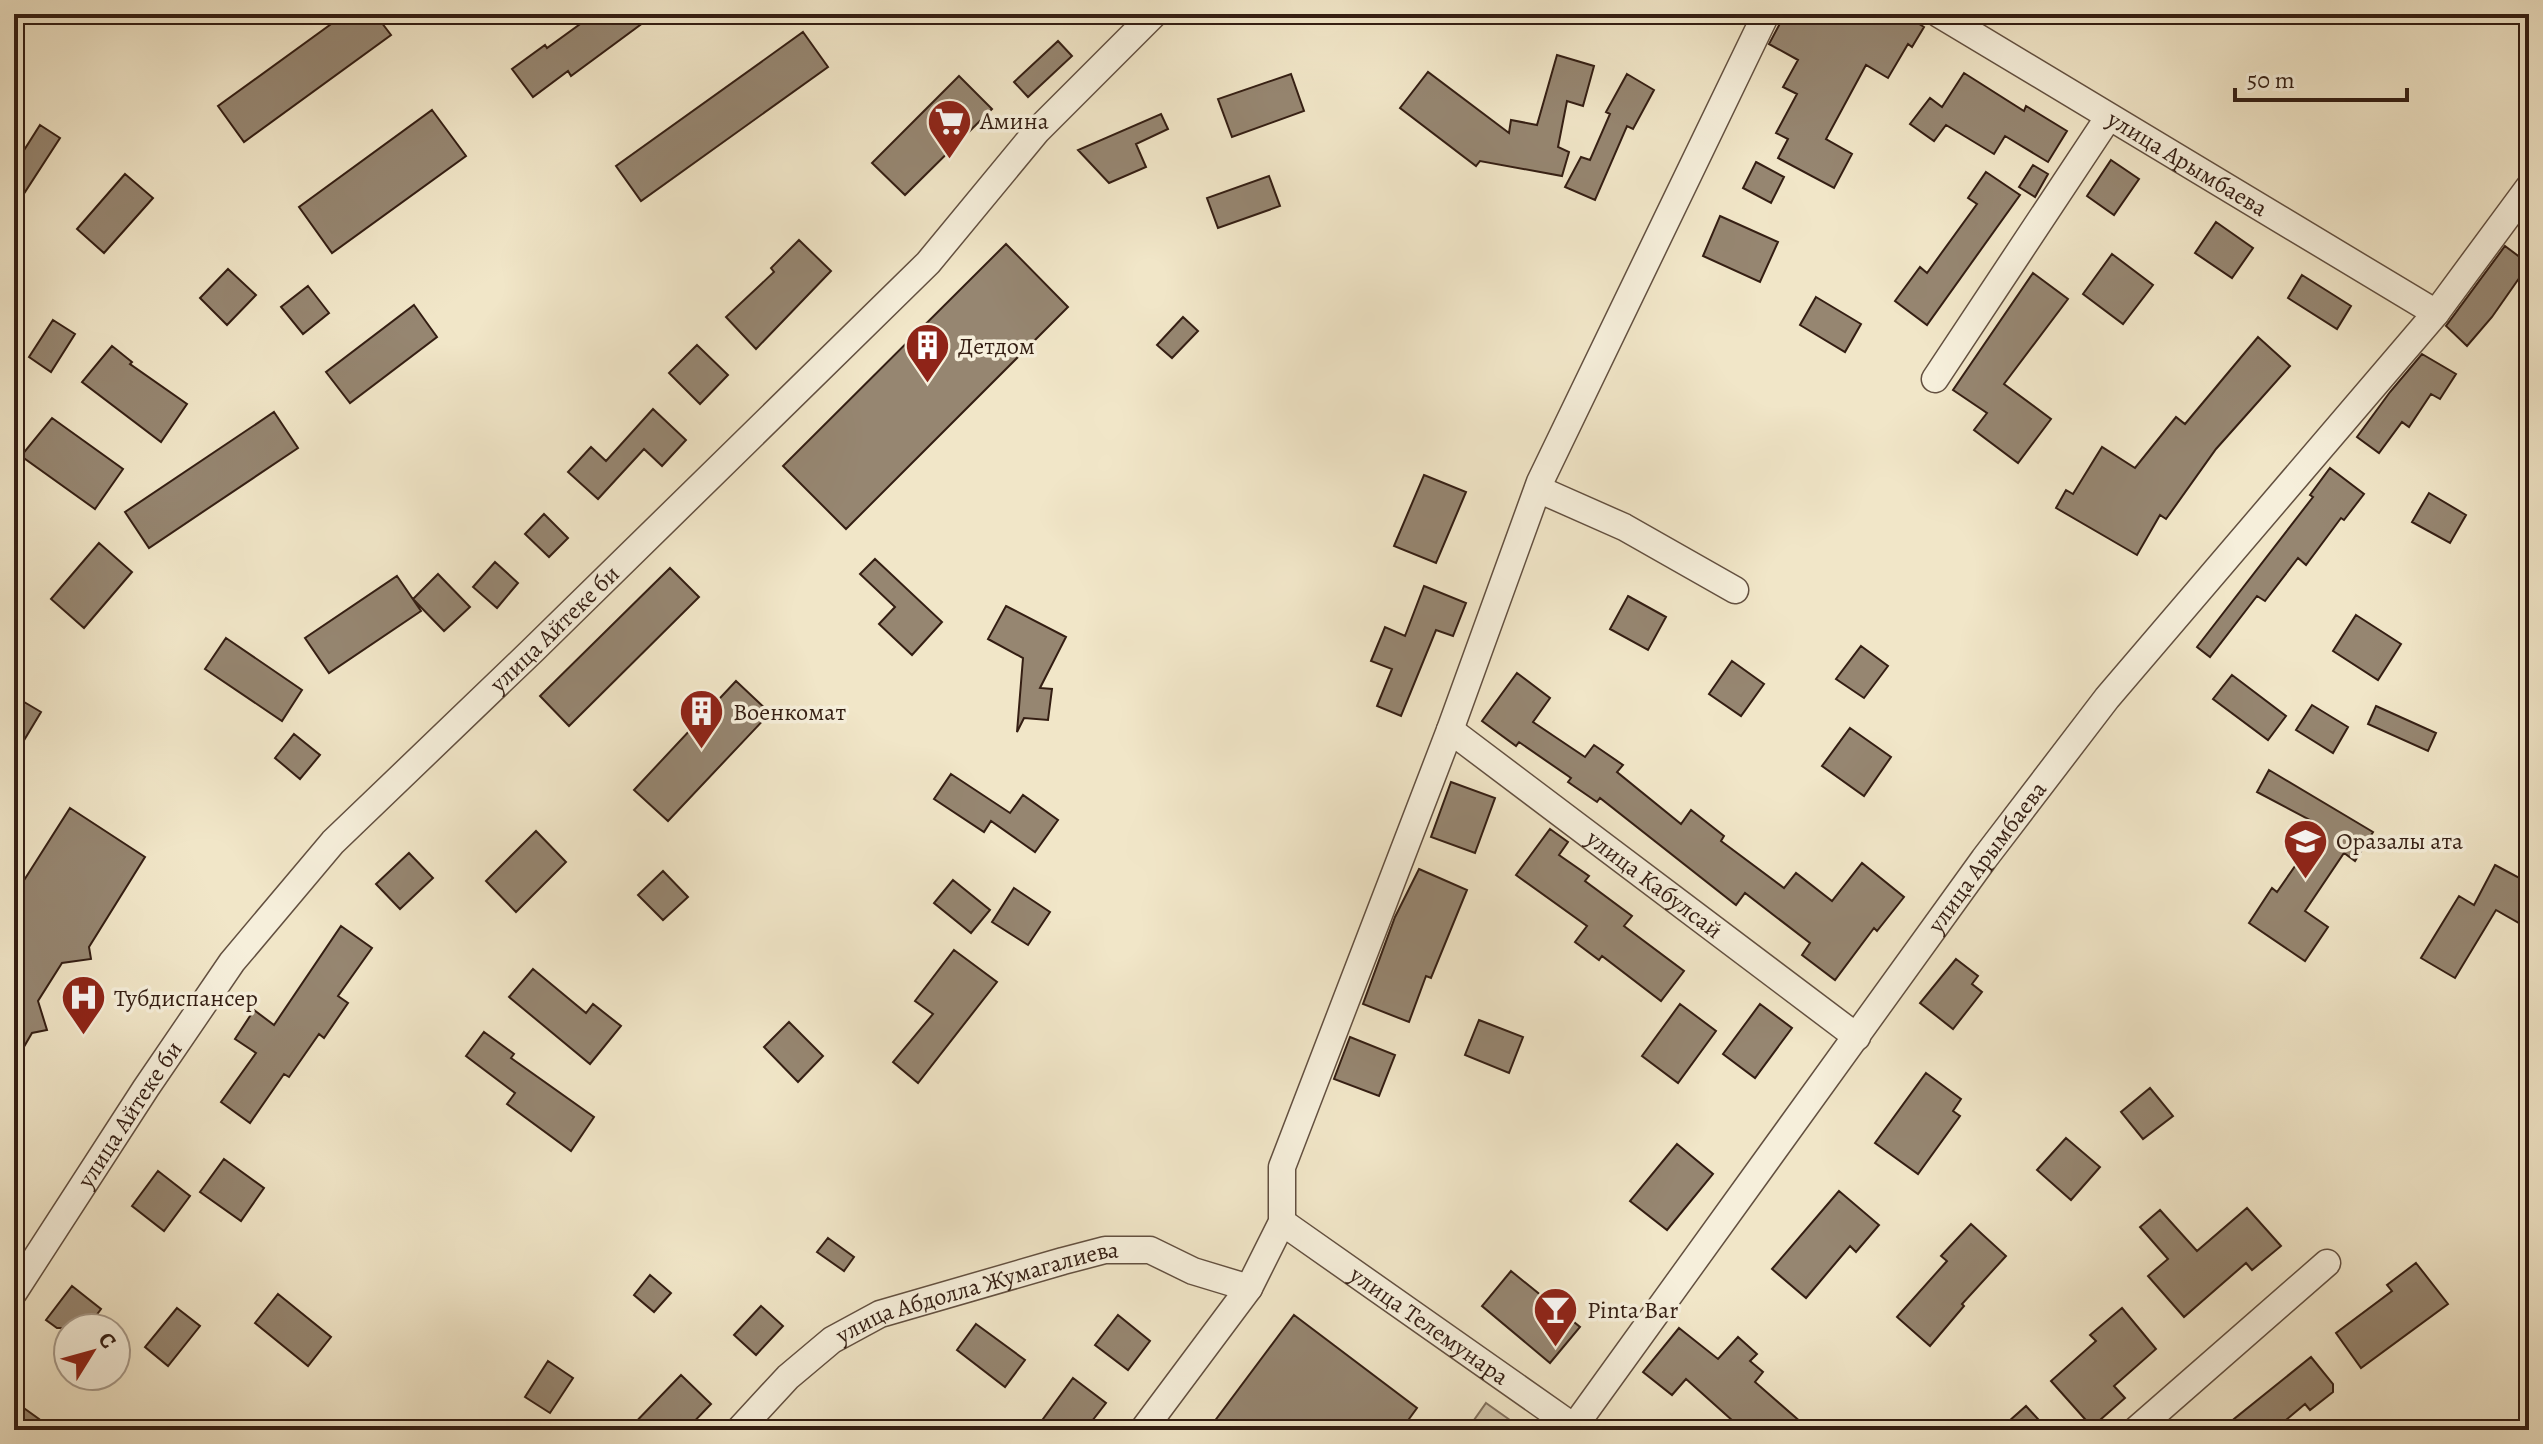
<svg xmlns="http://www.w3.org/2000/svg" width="2543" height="1444" viewBox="0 0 2543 1444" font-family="Alegreya,serif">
  <rect width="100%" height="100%" fill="#f1e6c8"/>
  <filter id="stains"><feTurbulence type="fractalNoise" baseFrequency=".0025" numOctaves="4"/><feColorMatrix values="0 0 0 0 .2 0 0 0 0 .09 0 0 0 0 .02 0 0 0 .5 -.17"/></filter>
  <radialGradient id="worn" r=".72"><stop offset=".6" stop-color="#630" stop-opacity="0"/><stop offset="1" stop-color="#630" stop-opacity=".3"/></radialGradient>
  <path fill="#d1c4a9" stroke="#82715e" stroke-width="2" d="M1486,1403L1524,1430H1467Z"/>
  <path fill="#968671" stroke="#341e13" stroke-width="2" d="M345,14H375L391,35L244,142L218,106Z
    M594,14H655L571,76L568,71L533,97L512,69L545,45L547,48Z
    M1785,14H1903L1924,27L1912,47L1908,44L1888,78L1866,65L1826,139L1852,154L1834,188L1778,158L1788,139L1776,133L1797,94L1783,87L1798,60L1769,44Z
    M803,32L828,67L641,201L616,166Z
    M1058,41L1072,56L1028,97L1014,82Z
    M1557,55L1594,66L1583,106L1567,101L1558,147L1569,152L1562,176L1480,161L1476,166L1400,108L1428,72L1509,133L1511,120L1537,125Z
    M1964,73L2024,111L2026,106L2067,131L2048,162L2005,136L1994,154L1946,125L1934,141L1910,124L1930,98L1942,107Z
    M1291,74L1304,111L1232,137L1218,99Z
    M1627,74L1654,90L1633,129L1627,126L1595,200L1565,187L1581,157L1590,160L1610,114L1606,112Z
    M959,76L992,109L905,195L872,163Z
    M432,110L466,156L332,253L299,207Z
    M1161,114L1168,129L1136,144L1146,167L1109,183L1078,150Z
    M40,125L60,138L14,209V166Z
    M2111,160L2139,179L2114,215L2087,196Z
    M1756,162L1784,177L1771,203L1743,188Z
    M2033,165L2048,174L2035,197L2019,187Z
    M1986,172L2020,195L1927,325L1895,301L1920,267L1927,273L1977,204L1968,198Z
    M125,174L153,198L104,253L77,229Z
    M1269,176L1280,206L1218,228L1207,198Z
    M1720,216L1778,242L1760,282L1703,256Z
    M2216,222L2253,248L2232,278L2195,253Z
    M799,240L831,271L756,349L726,317L774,272L771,268Z
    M1006,244L1068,307L846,529L783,466Z
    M2505,246L2529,264L2492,317L2467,346L2446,326Z
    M2112,254L2153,285L2123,324L2083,294Z
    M228,269L256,295L227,325L200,298Z
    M2033,273L2068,299L2004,384L2051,419L2018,463L1974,430L1987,413L1953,390Z
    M2302,275L2351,306L2337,329L2288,298Z
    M308,286L329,313L303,334L281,307Z
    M1816,297L1861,324L1845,352L1800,325Z
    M414,305L437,337L350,403L326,372Z
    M1183,317L1198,331L1172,358L1157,345Z
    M53,320L75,334L51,372L29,357Z
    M2258,337L2290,366L2216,449L2166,519L2160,515L2137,555L2056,508L2066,490L2073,494L2102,447L2135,468L2176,417L2185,424Z
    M697,345L728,375L700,404L669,373Z
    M112,346L132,362L130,364L187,404L161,442L82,382Z
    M2422,354L2456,374L2440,399L2431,394L2409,427L2402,422L2379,453L2357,437L2390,392Z
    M653,409L686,440L662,466L644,449L598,499L568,472L591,447L606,461Z
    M274,412L298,448L149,548L125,512Z
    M52,418L123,469L95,509L21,456Z
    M2330,468L2364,494L2344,520L2341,518L2306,565L2298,558L2265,601L2257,596L2210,657L2197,647L2313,497L2310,495Z
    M1424,475L1466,492L1436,563L1394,546Z
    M2429,493L2466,515L2450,543L2412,522Z
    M544,514L568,538L549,557L525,534Z
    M99,543L132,572L84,628L51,599Z
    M875,559L942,622L912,655L879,624L895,607L860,574Z
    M495,562L518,583L497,608L473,587Z
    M670,568L699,597L569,726L540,696Z
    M438,574L470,607L444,631L413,599Z
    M397,576L421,611L329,673L305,638Z
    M1424,586L1466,603L1453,636L1436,630L1401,716L1377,706L1392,669L1371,661L1385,627L1405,636Z
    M1628,596L1666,617L1648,650L1610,629Z
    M1006,606L1066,637L1040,688L1052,689L1048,720L1024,718L1017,732L1023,658L988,639Z
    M2356,615L2401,644L2378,680L2333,651Z
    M226,638L302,690L282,721L205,669Z
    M1861,646L1888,666L1864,698L1836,679Z
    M1732,661L1764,684L1741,716L1709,694Z
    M1517,673L1550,698L1533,722L1585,757L1594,745L1623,765L1617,772L1681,824L1691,810L1724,836L1721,841L1784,888L1796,873L1832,901L1862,863L1904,897L1877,931L1874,928L1835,980L1802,955L1810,943L1745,893L1736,905L1600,798L1597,802L1568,782L1571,778L1519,742L1516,746L1482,721Z
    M2232,675L2286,716L2268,740L2213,699Z
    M736,681L770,713L668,821L634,790Z
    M14,696L41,712L14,757Z
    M2312,705L2348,727L2333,753L2296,730Z
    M2376,706L2436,733L2428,751L2368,724Z
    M1850,728L1891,757L1864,796L1822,766Z
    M294,734L320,755L300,779L275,758Z
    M2269,770L2373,832L2355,861L2344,853L2305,911L2328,927L2305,961L2249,923L2272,888L2277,892L2316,836L2306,830L2312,821L2257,792Z
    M951,774L1010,813L1023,795L1058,820L1035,852L991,821L984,832L934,799Z
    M1451,782L1495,798L1475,853L1431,837Z
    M70,808L145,857L89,947L91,959L62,963L38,1001L47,1030L32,1033L14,1064V896Z
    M1550,829L1568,842L1559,855L1589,876L1585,881L1632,916L1624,926L1684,971L1661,1001L1602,956L1599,960L1575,942L1587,926L1516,875Z
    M536,831L566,862L516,912L486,881Z
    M409,853L433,878L400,909L376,884Z
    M2495,865L2529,883V903L2519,923L2496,910L2455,978L2421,958L2459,896L2474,905Z
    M1419,869L1467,890L1431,978L1426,976L1409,1022L1363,1004L1395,917Z
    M663,871L688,897L663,920L638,895Z
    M953,880L990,910L971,933L934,903Z
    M1014,888L1050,912L1028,945L992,922Z
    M341,926L372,948L338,996L348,1003L324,1038L319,1034L289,1077L284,1074L250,1123L221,1102L256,1053L235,1039L254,1010L274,1025Z
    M954,950L997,982L918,1083L893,1062L933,1014L915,1001Z
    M1956,959L1978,976L1972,984L1982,992L1953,1029L1920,1003Z
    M533,969L586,1013L593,1004L621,1026L590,1064L509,997Z
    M1680,1004L1716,1031L1678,1083L1642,1056Z
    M1760,1004L1792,1028L1755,1078L1723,1054Z
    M1479,1020L1523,1037L1509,1073L1465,1055Z
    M789,1022L823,1056L798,1082L764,1047Z
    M484,1032L514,1054L511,1058L594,1117L571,1151L507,1104L515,1093L466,1056Z
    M1350,1037L1395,1055L1379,1096L1334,1079Z
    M1926,1073L1961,1099L1953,1111L1960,1116L1918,1174L1875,1143Z
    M2150,1088L2173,1116L2143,1139L2121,1112Z
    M2066,1138L2100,1167L2071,1200L2037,1170Z
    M1677,1144L1713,1174L1667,1230L1630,1201Z
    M224,1159L264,1188L241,1221L200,1192Z
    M158,1171L190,1196L164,1231L132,1206Z
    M1839,1191L1879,1225L1856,1252L1850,1246L1806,1298L1772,1269Z
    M2247,1208L2281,1246L2252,1270L2246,1263L2184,1317L2148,1276L2168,1259L2140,1227L2160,1210L2197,1251Z
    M1971,1224L2006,1256L1962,1304L1964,1306L1930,1346L1897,1317L1947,1261L1941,1256Z
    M828,1238L854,1257L844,1271L817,1252Z
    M2416,1263L2448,1304L2361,1368L2336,1333L2392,1291L2387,1285Z
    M1511,1271L1580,1327L1550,1363L1482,1306Z
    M650,1275L671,1293L654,1312L634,1295Z
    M72,1286L101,1309L87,1328H57L46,1320Z
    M278,1294L331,1337L308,1366L255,1323Z
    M761,1306L783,1326L756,1355L734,1335Z
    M177,1308L200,1326L168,1366L145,1347Z
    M2122,1308L2156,1349L2114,1386L2125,1398L2092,1427L2051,1381L2096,1341L2090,1335Z
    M1118,1315L1150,1341L1128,1370L1095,1345Z
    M1294,1315L1417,1408L1401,1430H1208Z
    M976,1324L1025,1360L1005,1387L957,1350Z
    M1679,1328L1718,1359L1738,1337L1757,1354L1750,1361L1763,1372L1755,1382L1810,1430H1743L1686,1379L1672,1395L1643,1372Z
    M2311,1357L2333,1384V1392L2310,1410L2305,1404L2274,1430H2243L2234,1419Z
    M548,1361L573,1378L550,1413L525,1397Z
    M681,1375L711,1404L686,1430H628Z
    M1073,1378L1106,1403L1085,1430H1035Z
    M14,1401L39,1419L31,1430H14Z
    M2026,1406L2048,1430H1999Z"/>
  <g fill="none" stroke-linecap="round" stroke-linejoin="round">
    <defs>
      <g id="street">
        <path id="s1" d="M1939,14L2436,313"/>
        <path d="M1935,379L2108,118"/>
        <path d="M1538,489L1624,527L1735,590"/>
        <path id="s2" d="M1450,730L1857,1037"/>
        <path id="s3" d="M1282,1222L1578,1430"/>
        <path id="s4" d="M14,1292L146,1088L232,962L333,842L533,650L928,263L1037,131L1154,14"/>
        <path id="s5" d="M1574,1427L1984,859L2107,698L2436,313L2529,187"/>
        <path id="s6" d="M739,1430L788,1377L832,1340L880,1314L1063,1261L1105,1250H1150L1193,1271L1249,1288"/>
        <path d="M1143,1430L1249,1288L1282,1222V1167L1450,730L1540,482L1766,14"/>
        <path d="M2136,1430L2327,1263"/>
      </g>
    </defs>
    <use href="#street" stroke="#635040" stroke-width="29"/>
    <use href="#street" stroke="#f6efdb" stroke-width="26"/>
  </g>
  <defs>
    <symbol id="supermarket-pin" viewBox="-11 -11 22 30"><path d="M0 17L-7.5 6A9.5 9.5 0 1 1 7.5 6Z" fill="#8f2418" stroke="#f6efdb"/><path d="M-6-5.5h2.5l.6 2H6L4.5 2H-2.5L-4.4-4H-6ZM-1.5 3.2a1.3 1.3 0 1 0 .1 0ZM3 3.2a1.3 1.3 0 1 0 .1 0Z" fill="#fff"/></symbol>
    <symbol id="building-pin" viewBox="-11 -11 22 30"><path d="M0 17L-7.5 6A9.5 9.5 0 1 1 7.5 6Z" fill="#8f2418" stroke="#f6efdb"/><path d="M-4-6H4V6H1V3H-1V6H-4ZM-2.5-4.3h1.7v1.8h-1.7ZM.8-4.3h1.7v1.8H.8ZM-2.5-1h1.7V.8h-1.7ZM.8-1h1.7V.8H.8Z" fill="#fff"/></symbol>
    <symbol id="school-pin" viewBox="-11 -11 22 30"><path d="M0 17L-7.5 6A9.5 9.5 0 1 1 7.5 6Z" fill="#8f2418" stroke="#f6efdb"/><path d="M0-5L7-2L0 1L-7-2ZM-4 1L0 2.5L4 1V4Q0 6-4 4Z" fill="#fff"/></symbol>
    <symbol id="hospital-pin" viewBox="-11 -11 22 30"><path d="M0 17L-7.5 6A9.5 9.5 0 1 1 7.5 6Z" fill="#8f2418" stroke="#f6efdb"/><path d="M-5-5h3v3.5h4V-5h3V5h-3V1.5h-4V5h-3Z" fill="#fff"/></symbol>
    <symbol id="bar-pin" viewBox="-11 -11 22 30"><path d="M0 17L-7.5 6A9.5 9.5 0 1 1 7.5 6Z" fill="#8f2418" stroke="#f6efdb"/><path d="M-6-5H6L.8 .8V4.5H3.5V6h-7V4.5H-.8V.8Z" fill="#fff"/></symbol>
  </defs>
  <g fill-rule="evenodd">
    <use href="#supermarket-pin" x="924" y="96" width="51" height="69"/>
    <use href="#building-pin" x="902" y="320" width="51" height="69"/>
    <use href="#building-pin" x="676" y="686" width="51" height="69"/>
    <use href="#school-pin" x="2280" y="816" width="51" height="69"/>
    <use href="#hospital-pin" x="58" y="972" width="51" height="69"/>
    <use href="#bar-pin" x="1530" y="1284" width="51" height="69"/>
  </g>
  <g text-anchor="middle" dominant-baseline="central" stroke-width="7" stroke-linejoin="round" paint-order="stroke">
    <g font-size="24" fill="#341e13" stroke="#f6efdb" text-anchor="start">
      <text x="980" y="121">Амина</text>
      <text x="958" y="346">Детдом</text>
      <text x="733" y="712">Военкомат</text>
      <text x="2336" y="841">Оразалы ата</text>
      <text x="114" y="998">Тубдиспансер</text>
      <text x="1587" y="1310">Pinta Bar</text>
    </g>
    <g font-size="24" fill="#341e13" stroke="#f6efdb">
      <text stroke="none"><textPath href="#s1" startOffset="290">улица Арымбаева</textPath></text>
      <text stroke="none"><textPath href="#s4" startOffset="860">улица Айтеке би</textPath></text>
      <text stroke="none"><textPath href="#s5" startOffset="704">улица Арымбаева</textPath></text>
      <text stroke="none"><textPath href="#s2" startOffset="256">улица Кабулсай</textPath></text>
      <text stroke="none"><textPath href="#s4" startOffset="212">улица Айтеке би</textPath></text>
      <text stroke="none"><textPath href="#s6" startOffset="284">улица Абдолла Жумагалиева</textPath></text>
      <text stroke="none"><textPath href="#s3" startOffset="180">улица Телемунара</textPath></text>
    </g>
  </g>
  <rect width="2543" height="1444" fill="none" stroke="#f1e6c8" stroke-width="48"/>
  <rect x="16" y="16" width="2511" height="1412" fill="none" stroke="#341e13" stroke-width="4"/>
  <rect x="24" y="24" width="2495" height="1396" fill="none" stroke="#341e13" stroke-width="2"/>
  <g transform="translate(92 1352) rotate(53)"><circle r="38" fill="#f6efdb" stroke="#a89b8b" stroke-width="2"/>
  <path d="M0-6L14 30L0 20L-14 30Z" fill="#8f2418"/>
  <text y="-12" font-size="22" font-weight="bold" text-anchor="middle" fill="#341e13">С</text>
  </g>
  <path d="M2235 88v12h172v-12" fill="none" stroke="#341e13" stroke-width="4"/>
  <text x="2247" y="88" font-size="24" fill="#341e13" stroke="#f6efdb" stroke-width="6" paint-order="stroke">50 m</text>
  <rect width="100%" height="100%" filter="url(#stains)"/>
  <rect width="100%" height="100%" fill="url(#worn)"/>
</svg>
